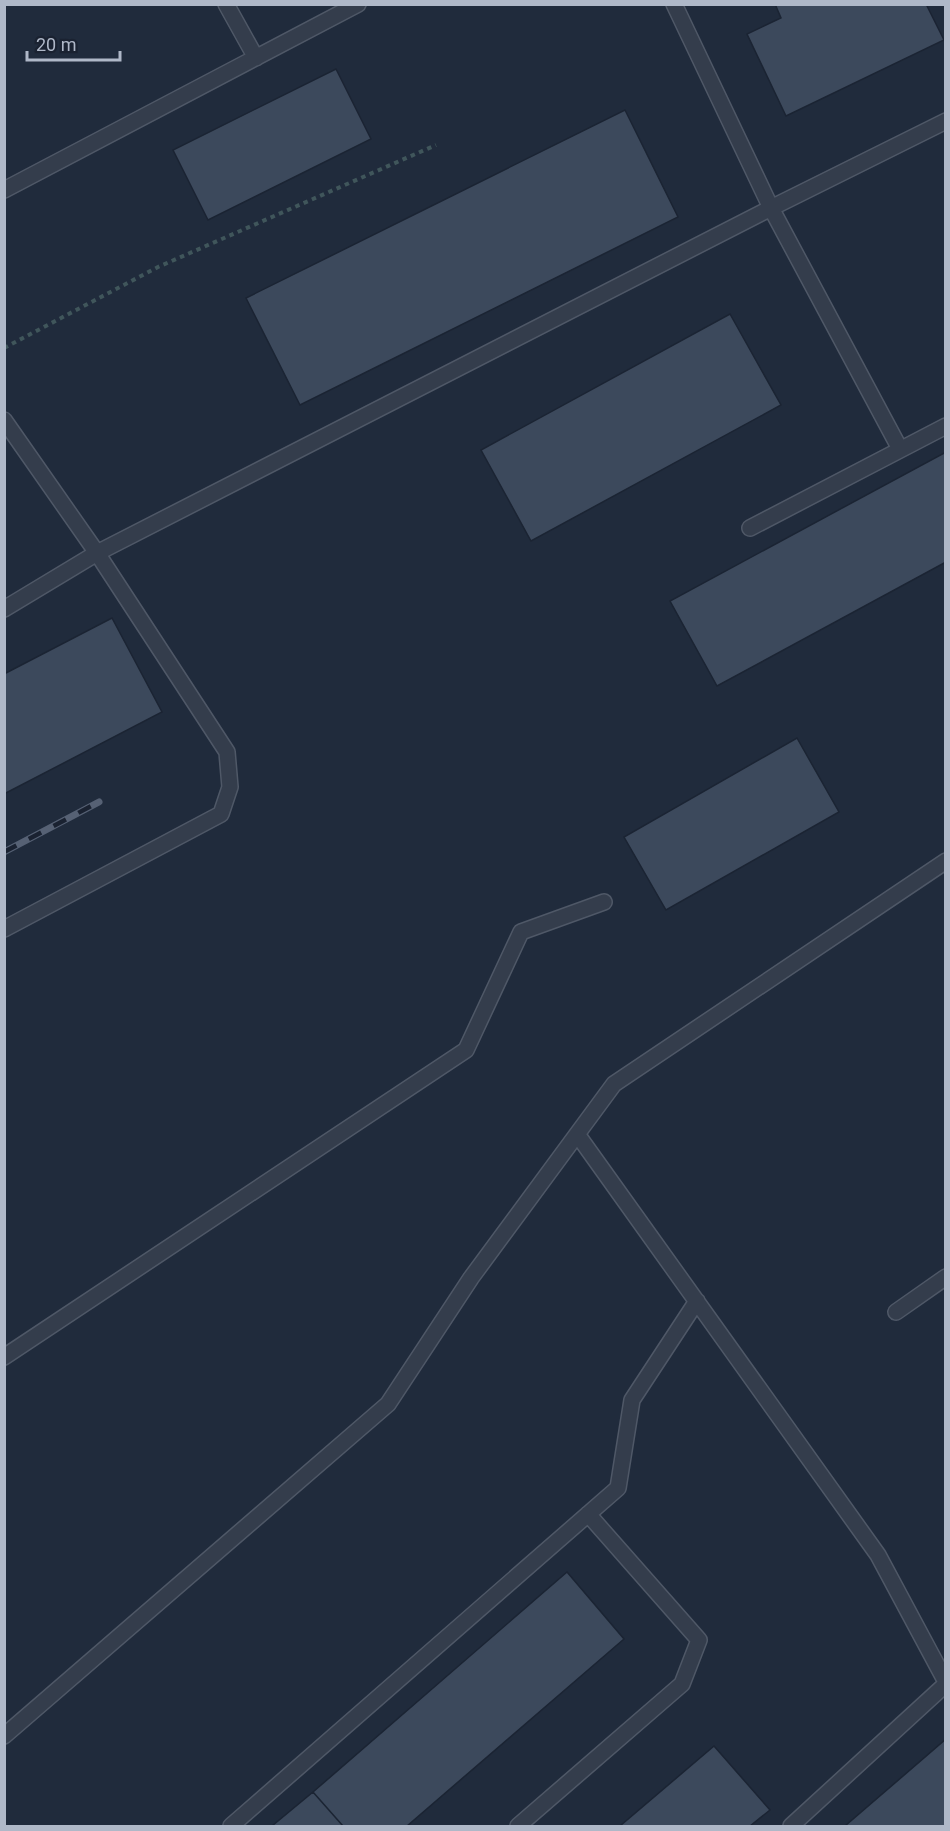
<svg xmlns="http://www.w3.org/2000/svg" width="950" height="1831" viewBox="0 0 950 1831" font-family="Roboto,sans-serif">
  <rect width="100%" height="100%" fill="#202b3c"/>
  <path fill="#3c495c" stroke="#1b2433" stroke-width="1.5" d="M775,4H926L944,40L786,116L747,34L781,18Z
    M336,69L371,139L208,220L173,150Z
    M625,110L678,217L300,405L246,298Z
    M730,314L781,405L531,541L481,450Z
    M946,452V562L717,686L670,601Z
    M112,618L162,712L4,794V674Z
    M797,738L839,812L666,910L624,837Z
    M567,1572L624,1639L407,1826H343L313,1792Z
    M946,1739V1826H845Z
    M714,1746L770,1810L750,1826H620Z
    M313,1792L343,1826H272Z"/>
  <g fill="none" stroke-linecap="round" stroke-linejoin="round">
    <defs>
      <path id="lane" d="M226,4L256,58
        M674,4L771,208L900,449
        M4,190L358,4
        M4,420L97,553L227,752L230,787L221,814L4,929
        M750,528L946,426
        M4,609L97,553L771,208L946,121
        M577,1134L878,1555L946,1682
        M896,1312L946,1277
        M4,1357L466,1050L521,932L604,902
        M4,1736L388,1404L471,1278L614,1084L946,861
        M231,1826L618,1488L632,1400L697,1301
        M518,1826L682,1684L699,1640L588,1514
        M791,1826L946,1684"/>
    </defs>
    <use href="#lane" stroke="#4f5867" stroke-width="18"/>
    <path stroke="#40565b" stroke-width="4" stroke-dasharray="4.5 4.5" stroke-linecap="butt" d="M4,348L158,267L436,145"/>
    <use href="#lane" stroke="#343d4c" stroke-width="15"/>
    <defs>
      <path id="rail" d="M4,852L99,802"/>
    </defs>
    <use href="#rail" stroke="#566174" stroke-width="7"/>
    <use href="#rail" stroke="#1a2231" stroke-width="4.5" stroke-dasharray="14" stroke-linecap="butt"/>
  </g>
  <rect width="950" height="1831" fill="none" stroke="#afb8c8" stroke-width="12"/>
  <path d="M27 51v9h93v-9" fill="none" stroke="#afb8c8" stroke-width="3"/>
  <text x="36" y="51" font-size="18" fill="#afb8c8" stroke="#1a2231" stroke-width="4.5" paint-order="stroke">20 m</text>
</svg>
